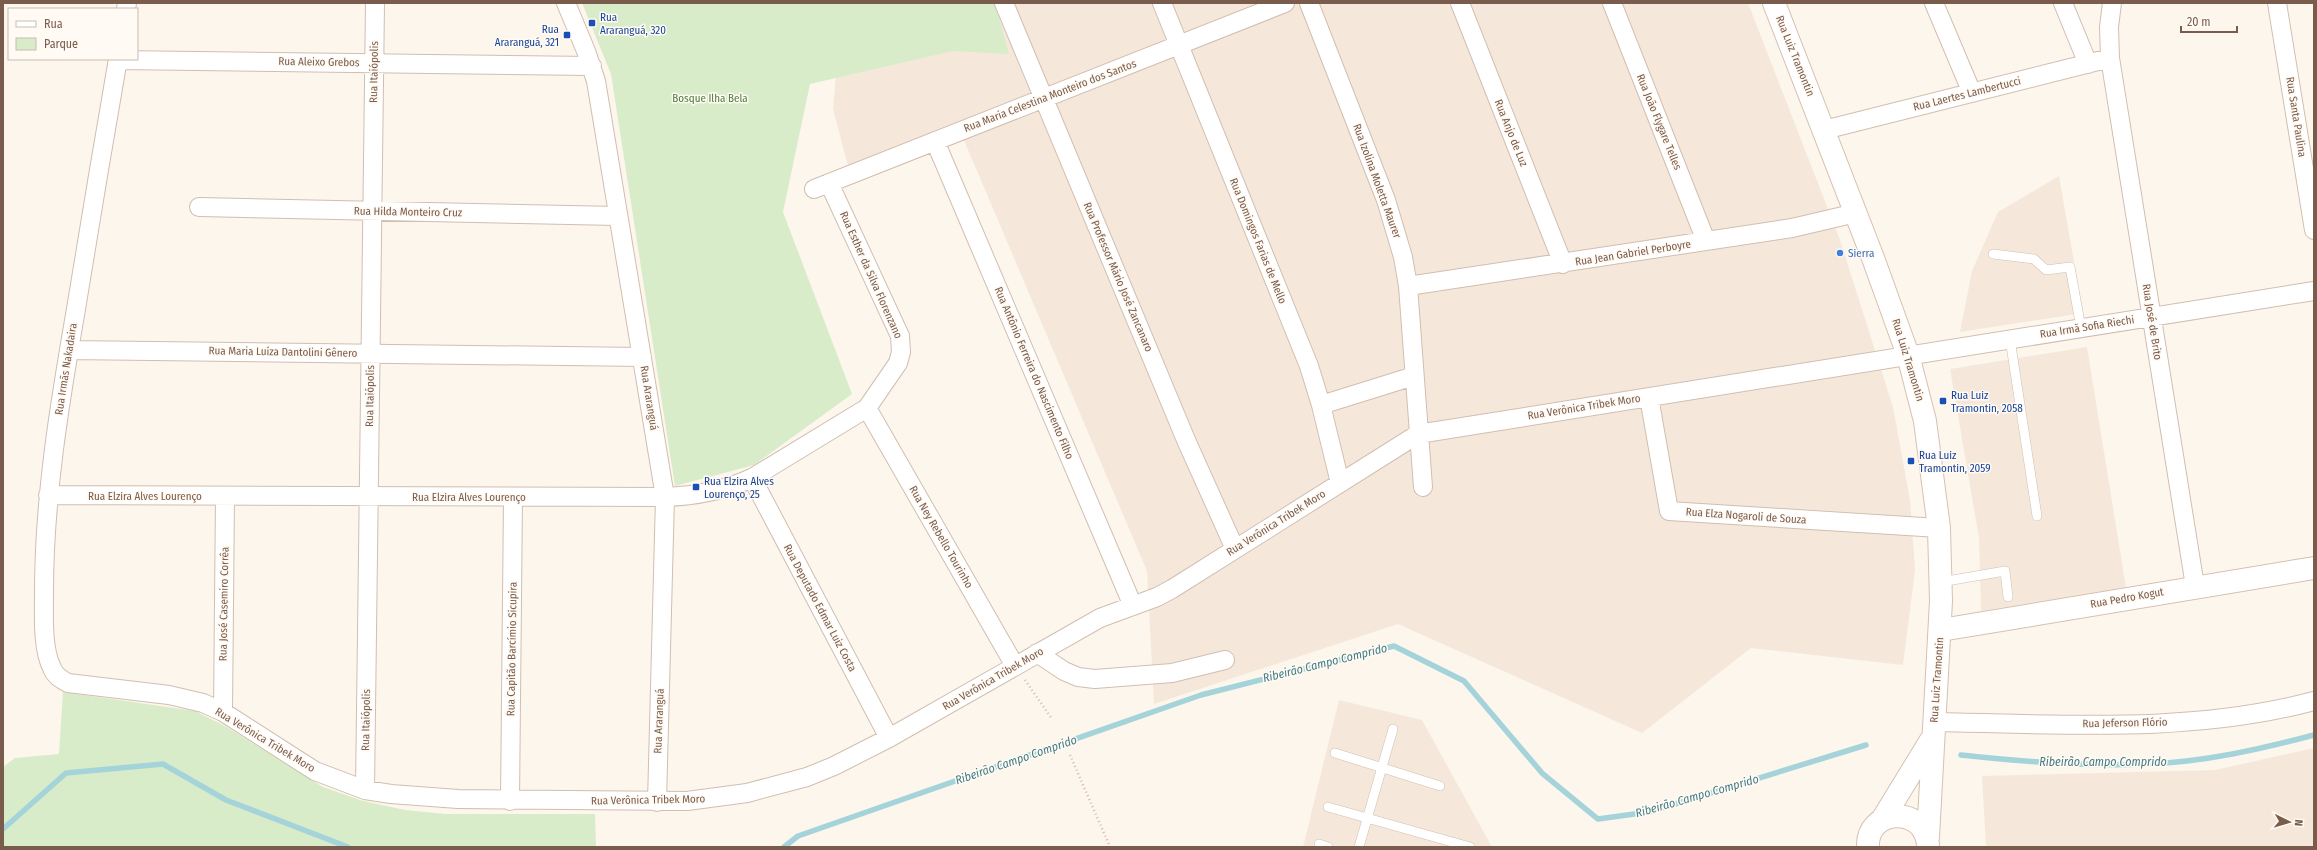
<svg xmlns="http://www.w3.org/2000/svg" width="2317" height="850" viewBox="0 0 2317 850" font-family="'Fira Sans Condensed',sans-serif">
  <rect width="100%" height="100%" fill="#fdf6ec"/>
  <path fill="#f5e8da" d="M842,3H1748L1840,240L1893,407L1910,500L1915,570L1903,665L1751,648L1642,733L1398,624L1154,704L1147,571L963,138L852,181L833,109Z
    M2059,176L2083,313L1960,332L1972,271L1998,212Z
    M2087,347L2126,588L1981,611L1979,538L1950,369Z
    M1339,700L1422,720L1492,847H1303Z
    M2314,748V847H1986L1982,776L2215,770Z"/>
  <path fill="#d8ecc9" d="M582,3H995L1009,54L953,51L810,84L783,212L852,394L754,465L675,486L611,74Z
    M63,692L195,711L225,726L323,787L363,801L405,810L445,814H595L596,847H3V767L15,758L59,754Z"/>
  <g fill="none" stroke-linecap="round" stroke-linejoin="round">
    <path stroke="#a5d3da" stroke-width="5.5" d="M1961,755C2024,762 2086,767 2149,764C2204,762 2261,749 2314,735
      M3,829L66,773L163,764L226,800L348,847
      M784,847L798,836L1201,695L1394,646L1464,681L1542,773L1598,819L1649,812L1866,745"/>
    <defs>
      <path id="lane" d="M1993,254L2034,259L2046,270L2070,267L2081,328
        M2010,339L2037,516
        M1941,582L2005,571L2008,597
        M1335,753L1440,786
        M1328,807L1470,847
        M1319,844L1328,847
        M1359,847L1393,729"/>
      <path id="street" d="M566,3L586,51L596,81L665,497L657,802
        M1004,3L1186,440L1235,549
        M1162,3L1309,366L1321,405L1340,483
        M1309,3L1386,200L1403,257L1408,286L1423,487
        M1460,3L1563,264
        M1612,3L1706,241
        M1934,3L1972,93
        M2063,3L2088,64
        M2112,3L2109,27L2110,58L2195,586
        M2277,3L2314,230
        M126,9L127,3
        M118,59C103,144 89,230 75,315C59,407 44,499 44,592C44,614 42,649 52,668C55,676 61,679 68,683L169,695L203,703L223,712L315,771L365,790L391,794L458,799L687,801L747,793L807,777L834,766L889,738L1100,618L1157,597L1172,589L1418,434L2314,291
        M118,60L592,66
        M1824,130L2110,58
        M935,141L1133,606
        M814,189L1285,3
        M199,207L618,216
        M1408,286L1792,228L1856,213
        M69,350L642,357
        M1649,397L1669,511L1939,528
        M1321,405L1414,376
        M867,408L1015,666
        M752,478L889,738
        M48,495L665,497C696,496 723,491 752,478L867,408L898,363L901,352L900,336L829,183
        M1037,653L1064,671L1078,677L1095,679L1172,673L1225,660
        M223,712L225,496
        M1934,722C2060,724 2191,734 2314,701
        M365,790L375,3
        M510,801L513,497"/>
      <path id="secondary" d="M1774,3L1873,258L1908,355L1925,421L1939,528L1941,601L1928,837
        M1941,630L2314,568
        M1882,820L1931,740
        M1868,847C1866,809 1923,804 1928,844"/>
    </defs>
    <use href="#lane" stroke="#d1beb0" stroke-width="10"/>
    <use href="#street" stroke="#d1beb0" stroke-width="20"/>
    <use href="#secondary" stroke="#d6c0b0" stroke-width="24"/>
    <path stroke="#d9b8a5" stroke-width="2.5" stroke-dasharray="1 3" stroke-linecap="butt" d="M1025,680L1052,719
      M1070,755L1110,847"/>
    <use href="#lane" stroke="#fff" stroke-width="9"/>
    <use href="#street" stroke="#fff" stroke-width="18"/>
    <use href="#secondary" stroke="#fff" stroke-width="22"/>
  </g>
  <g fill="#1a4fb4" stroke="#fffaf3" stroke-width="1.5">
    <rect x="588" y="19" width="8" height="8" rx="2"/>
    <rect x="563" y="31" width="8" height="8" rx="2"/>
    <rect x="1939" y="397" width="8" height="8" rx="2"/>
    <rect x="1907" y="457" width="8" height="8" rx="2"/>
    <rect x="692" y="483" width="8" height="8" rx="2"/>
  </g>
  <circle fill="#3f7fe0" stroke="#fffaf3" stroke-width="1.5" cx="1840" cy="253" r="4"/>
  <g text-anchor="middle" dominant-baseline="central" stroke-width="3" stroke-linejoin="round" paint-order="stroke">
    <g font-size="11" fill="#164399" stroke="#fffaf3" text-anchor="start">
      <text x="600" y="17">Rua<tspan x="600" dy="13">Araranguá, 320</tspan></text>
      <text x="559" y="29" text-anchor="end">Rua<tspan x="559" dy="13">Araranguá, 321</tspan></text>
      <text x="1951" y="395">Rua Luiz<tspan x="1951" dy="13">Tramontin, 2058</tspan></text>
      <text x="1919" y="455">Rua Luiz<tspan x="1919" dy="13">Tramontin, 2059</tspan></text>
      <text x="704" y="481">Rua Elzira Alves<tspan x="704" dy="13">Lourenço, 25</tspan></text>
    </g>
    <g font-size="11" fill="#7a5c4d" stroke="#fffaf3">
      <text transform="translate(1795 56) rotate(68)">Rua Luiz Tramontin</text>
      <text transform="translate(319 62) rotate(1)">Rua Aleixo Grebos</text>
      <text transform="translate(374 72) rotate(-89)">Rua Itaiópolis</text>
      <text transform="translate(1967 94) rotate(-14)">Rua Laertes Lambertucci</text>
      <text transform="translate(1050 96) rotate(-21)">Rua Maria Celestina Monteiro dos Santos</text>
      <text transform="translate(2296 117) rotate(81)">Rua Santa Paulina</text>
      <text transform="translate(1659 122) rotate(68)">Rua João Flygare Telles</text>
      <text transform="translate(1511 133) rotate(68)">Rua Anjo de Luz</text>
      <text transform="translate(1377 181) rotate(70)">Rua Izolina Moletta Maurer</text>
      <text transform="translate(408 212) rotate(1)">Rua Hilda Monteiro Cruz</text>
      <text transform="translate(1258 241) rotate(68)">Rua Domingos Farias de Mello</text>
      <text transform="translate(1633 253) rotate(-9)">Rua Jean Gabriel Perboyre</text>
      <text transform="translate(871 275) rotate(66)">Rua Esther da Silva Florenzano</text>
      <text transform="translate(1118 277) rotate(67)">Rua Professor Mário José Zancanaro</text>
      <text transform="translate(2152 322) rotate(81)">Rua José de Brito</text>
      <text transform="translate(2087 327) rotate(-9)">Rua Irmã Sofia Riechi</text>
      <text transform="translate(283 352) rotate(1)">Rua Maria Luíza Dantolini Gênero</text>
      <text transform="translate(1908 360) rotate(73)">Rua Luiz Tramontin</text>
      <text transform="translate(66 369) rotate(-81)">Rua Irmãs Nakadaira</text>
      <text transform="translate(1034 373) rotate(67)">Rua Antônio Ferreira do Nascimento Filho</text>
      <text transform="translate(370 396) rotate(-89)">Rua Itaiópolis</text>
      <text transform="translate(649 398) rotate(81)">Rua Araranguá</text>
      <text transform="translate(1584 407) rotate(-9)">Rua Verônica Tribek Moro</text>
      <text x="145" y="496">Rua Elzira Alves Lourenço</text>
      <text x="469" y="497">Rua Elzira Alves Lourenço</text>
      <text transform="translate(1746 516) rotate(4)">Rua Elza Nogaroli de Souza</text>
      <text transform="translate(1276 523) rotate(-32)">Rua Verônica Tribek Moro</text>
      <text transform="translate(941 537) rotate(60)">Rua Ney Rebello Tourinho</text>
      <text transform="translate(2127 598) rotate(-10)">Rua Pedro Kogut</text>
      <text transform="translate(224 604) rotate(-89)">Rua José Casemiro Corrêa</text>
      <text transform="translate(820 608) rotate(62)">Rua Deputado Edmar Luiz Costa</text>
      <text transform="translate(512 649) rotate(-89)">Rua Capitão Barcímio Sicupira</text>
      <text transform="translate(993 679) rotate(-30)">Rua Verônica Tribek Moro</text>
      <text transform="translate(1937 680) rotate(-86)">Rua Luiz Tramontin</text>
      <text transform="translate(366 720) rotate(-89)">Rua Itaiópolis</text>
      <text transform="translate(659 721) rotate(-88)">Rua Araranguá</text>
      <text transform="translate(2125 723) rotate(-1)">Rua Jeferson Flório</text>
      <text transform="translate(265 740) rotate(31)">Rua Verônica Tribek Moro</text>
      <text transform="translate(648 800) rotate(-1)">Rua Verônica Tribek Moro</text>
    </g>
    <g font-size="11" fill="#537a41" stroke="#fffaf3">
      <text x="710" y="98">Bosque Ilha Bela</text>
    </g>
    <g font-size="11" fill="#366cbe" stroke="#fffaf3" text-anchor="start">
      <text x="1848" y="253">Sierra</text>
    </g>
    <g font-size="12" font-style="italic" fill="#437c86" stroke="#fffaf3">
      <text transform="translate(1325 663) rotate(-14)">Ribeirão Campo Comprido</text>
      <text transform="translate(1016 760) rotate(-19)">Ribeirão Campo Comprido</text>
      <text x="2103" y="762">Ribeirão Campo Comprido</text>
      <text transform="translate(1697 796) rotate(-16)">Ribeirão Campo Comprido</text>
    </g>
  </g>
  <rect width="2317" height="850" fill="none" stroke="#7a5c4d" stroke-width="8"/>
  <rect x="8" y="8" width="130" height="52" fill="#fffaf3" stroke="#cabbb1"/>
  <rect x="16" y="21" width="20" height="6" fill="#ffffff" stroke="#cabbb1"/>
  <text x="44" y="28" font-size="12" fill="#7a5c4d">Rua</text>
  <rect x="16" y="38" width="20" height="12" fill="#d8ecc9" stroke="#cabbb1"/>
  <text x="44" y="48" font-size="12" fill="#7a5c4d">Parque</text>
  <g transform="translate(2289 822) rotate(95)" stroke="#fffaf3" stroke-width="3" paint-order="stroke">
  <path d="M0-3L7 15L0 10L-7 15Z" fill="#7a5c4d"/>
  <text y="-6" font-size="11" font-weight="bold" text-anchor="middle" fill="#7a5c4d">N</text>
  </g>
  <path d="M2181 26v6h56v-6" fill="none" stroke="#7a5c4d" stroke-width="2"/>
  <text x="2187" y="26" font-size="12" fill="#7a5c4d" stroke="#fffaf3" stroke-width="3" paint-order="stroke">20 m</text>
</svg>
